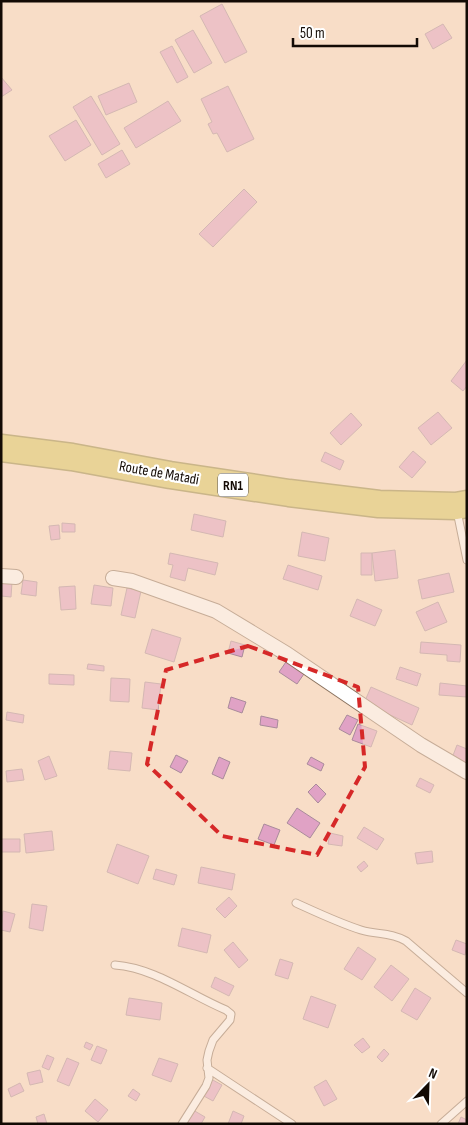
<svg xmlns="http://www.w3.org/2000/svg" width="468" height="1125" viewBox="0 0 468 1125" font-family="'Sofia Sans Condensed',sans-serif">
  <rect width="100%" height="100%" fill="#f8ddc7"/>
  <path fill="#e0a2c5" stroke="#a98b9b" d="M222,4L247,52L225,63L200,16Z
    M443,24L452,38L433,49L425,34Z
    M193,30L212,63L194,73L175,40Z
    M172,46L188,77L177,83L160,52Z
    M1,77L12,90L1,97Z
    M129,83L137,102L106,115L98,96Z
    M228,86L254,139L227,152L217,133L213,134L208,124L212,122L201,99Z
    M91,96L120,144L102,155L73,107Z
    M168,101L181,121L136,148L124,128Z
    M76,120L91,145L65,161L49,136Z
    M122,150L130,164L106,178L98,164Z
    M244,189L257,202L213,247L199,234Z
    M467,360V386L463,391L451,381Z
    M438,412L452,428L431,445L418,428Z
    M351,413L362,425L341,445L330,433Z
    M413,451L426,462L412,478L399,467Z
    M325,452L344,461L340,470L321,461Z
    M194,514L226,521L223,537L191,530Z
    M62,523L75,524V532H62Z
    M59,525L60,539L51,540L49,526Z
    M302,532L329,538L325,561L298,556Z
    M395,550L398,578L375,581L372,553Z
    M170,553L218,563L215,575L188,568L185,581L170,577L173,565L168,564Z
    M361,553H372V575H361Z
    M288,565L322,576L318,590L283,579Z
    M449,573L454,592L422,599L418,580Z
    M23,580L37,582L36,596L21,594Z
    M1,581L12,582L11,597L1,596Z
    M94,585L113,588L111,606L91,604Z
    M75,586L76,609L61,610L59,587Z
    M127,588L141,591L135,618L121,615Z
    M357,599L382,610L375,626L350,616Z
    M438,602L447,622L425,631L416,612Z
    M152,629L181,638L174,662L145,653Z
    M231,641L245,645L242,657L228,653Z
    M421,642L461,645L460,662L447,661V655L420,653Z
    M288,659L306,671L297,684L279,672Z
    M88,664L104,666V671L87,669Z
    M400,667L421,674L417,686L396,679Z
    M49,674L74,675V685L49,684Z
    M111,678L130,679L129,702L110,701Z
    M145,682L161,684L158,710L142,708Z
    M440,683L467,686V697L439,695Z
    M371,687L419,708L412,725L364,703Z
    M231,697L246,702L242,713L228,708Z
    M7,712L24,715L23,723L6,720Z
    M347,715L358,720L350,735L339,729Z
    M261,716L278,720L277,728L260,725Z
    M358,724L377,731L371,747L352,740Z
    M457,745L467,749V764L452,758Z
    M110,751L132,753L130,771L108,769Z
    M176,755L188,761L181,773L170,767Z
    M49,756L57,776L45,780L38,761Z
    M219,757L230,762L223,779L212,774Z
    M311,757L324,764L321,771L307,764Z
    M22,769L24,780L7,782L6,771Z
    M420,778L434,785L430,793L416,786Z
    M316,784L326,794L318,803L308,792Z
    M297,808L320,823L310,838L287,823Z
    M264,824L280,830L274,845L258,839Z
    M364,827L384,839L377,850L357,838Z
    M52,831L54,850L26,853L24,834Z
    M330,833L343,836L342,846L328,844Z
    M1,839H20V852H1Z
    M117,844L149,856L138,884L107,872Z
    M432,851L433,862L417,864L415,853Z
    M364,861L368,866L361,872L357,867Z
    M201,867L235,874L232,890L198,883Z
    M156,869L177,875L174,885L153,879Z
    M229,897L237,906L225,918L216,909Z
    M32,904L47,906L43,931L29,928Z
    M3,911L15,914L10,932L1,930Z
    M182,928L211,935L207,953L178,946Z
    M456,940L467,944L465,955L452,950Z
    M233,942L248,960L239,968L224,950Z
    M358,947L376,959L362,980L344,969Z
    M280,959L293,963L288,979L275,975Z
    M391,965L409,979L392,1001L374,987Z
    M215,977L234,986L229,996L211,987Z
    M415,988L431,998L417,1020L401,1011Z
    M311,996L336,1005L328,1028L303,1019Z
    M129,998L162,1003L160,1020L126,1015Z
    M363,1038L370,1047L362,1053L354,1045Z
    M86,1042L93,1045L90,1050L84,1047Z
    M97,1046L107,1050L101,1064L91,1060Z
    M384,1049L389,1054L382,1062L377,1057Z
    M47,1055L54,1058L49,1070L42,1067Z
    M67,1058L79,1063L69,1086L57,1081Z
    M159,1058L178,1064L171,1082L152,1075Z
    M40,1070L43,1082L30,1085L27,1073Z
    M211,1079L222,1085L213,1101L202,1095Z
    M326,1080L337,1099L324,1106L314,1087Z
    M20,1083L24,1091L11,1097L8,1089Z
    M133,1089L140,1094L136,1101L128,1096Z
    M95,1099L108,1110L98,1122L85,1111Z
    M193,1110L205,1117L201,1124H191L186,1121Z
    M233,1111L244,1116L241,1124H228Z
    M44,1114L47,1124H38L36,1117Z
    M461,1117L467,1120V1124H458Z"/>
  <g fill="none" stroke-linecap="round" stroke-linejoin="round">
    <defs>
      <path id="lane" d="M457,511L467,560
        M296,903C318,913 339,923 361,930C378,935 390,932 406,941L467,993
        M115,965C155,968 190,995 226,1010L231,1014L230,1020L213,1040L209,1051L207,1060L209,1078L206,1086L182,1124
        M207,1068L292,1124
        M441,1124L467,1101"/>
      <path id="street" d="M1,576L16,577
        M113,578L132,581L216,611L287,654L421,745L467,772"/>
      <path id="highway" d="M1,448L72,457L170,475L289,493L379,504L456,506L467,504"/>
    </defs>
    <use href="#lane" stroke="#8b735f" stroke-width="9"/>
    <use href="#street" stroke="#8b735f" stroke-width="16"/>
    <use href="#highway" stroke="#92863e" stroke-width="29"/>
    <use href="#lane" stroke="#fff" stroke-width="7"/>
    <use href="#street" stroke="#fff" stroke-width="14"/>
    <use href="#highway" stroke="#d7c85d" stroke-width="26"/>
  </g>
  <path d="M0 0H468V1125H0ZM248,646L358,687L365,767L317,855L222,836L147,764L166,670Z" fill="#f8ddc7" fill-opacity=".55" fill-rule="evenodd"/>
  <path fill="none" stroke="#d62828" stroke-width="4" stroke-dasharray="10 6" stroke-linejoin="round" d="M248,646L358,687L365,767L317,855L222,836L147,764L166,670Z"/>
  <g text-anchor="middle" dominant-baseline="central" stroke-width="4.5" stroke-linejoin="round" paint-order="stroke">
    <rect fill="#fff" stroke="#5a544f" stroke-width="1" x="218" y="473.5" width="30" height="23" rx="4"/>
    <g font-size="14" font-weight="bold" fill="#130a04">
      <text x="233" y="485">RN1</text>
    </g>
    <g font-size="15" fill="#130a04" stroke="#fff">
      <text transform="translate(159 473) rotate(10)">Route de Matadi</text>
    </g>
  </g>
  <rect width="468" height="1125" fill="none" stroke="#130a04" stroke-width="5"/>
  <g transform="translate(428 1085) rotate(23)" stroke="#ffffff" stroke-width="4" paint-order="stroke">
  <path d="M0-4L9 19L0 12L-9 19Z" fill="#130a04"/>
  <text y="-8" font-size="14" font-weight="bold" text-anchor="middle" fill="#130a04">N</text>
  </g>
  <path d="M293 38v8h124v-8" fill="none" stroke="#130a04" stroke-width="2.5"/>
  <text x="300" y="38" font-size="15" fill="#130a04" stroke="#ffffff" stroke-width="4" paint-order="stroke">50 m</text>
</svg>
